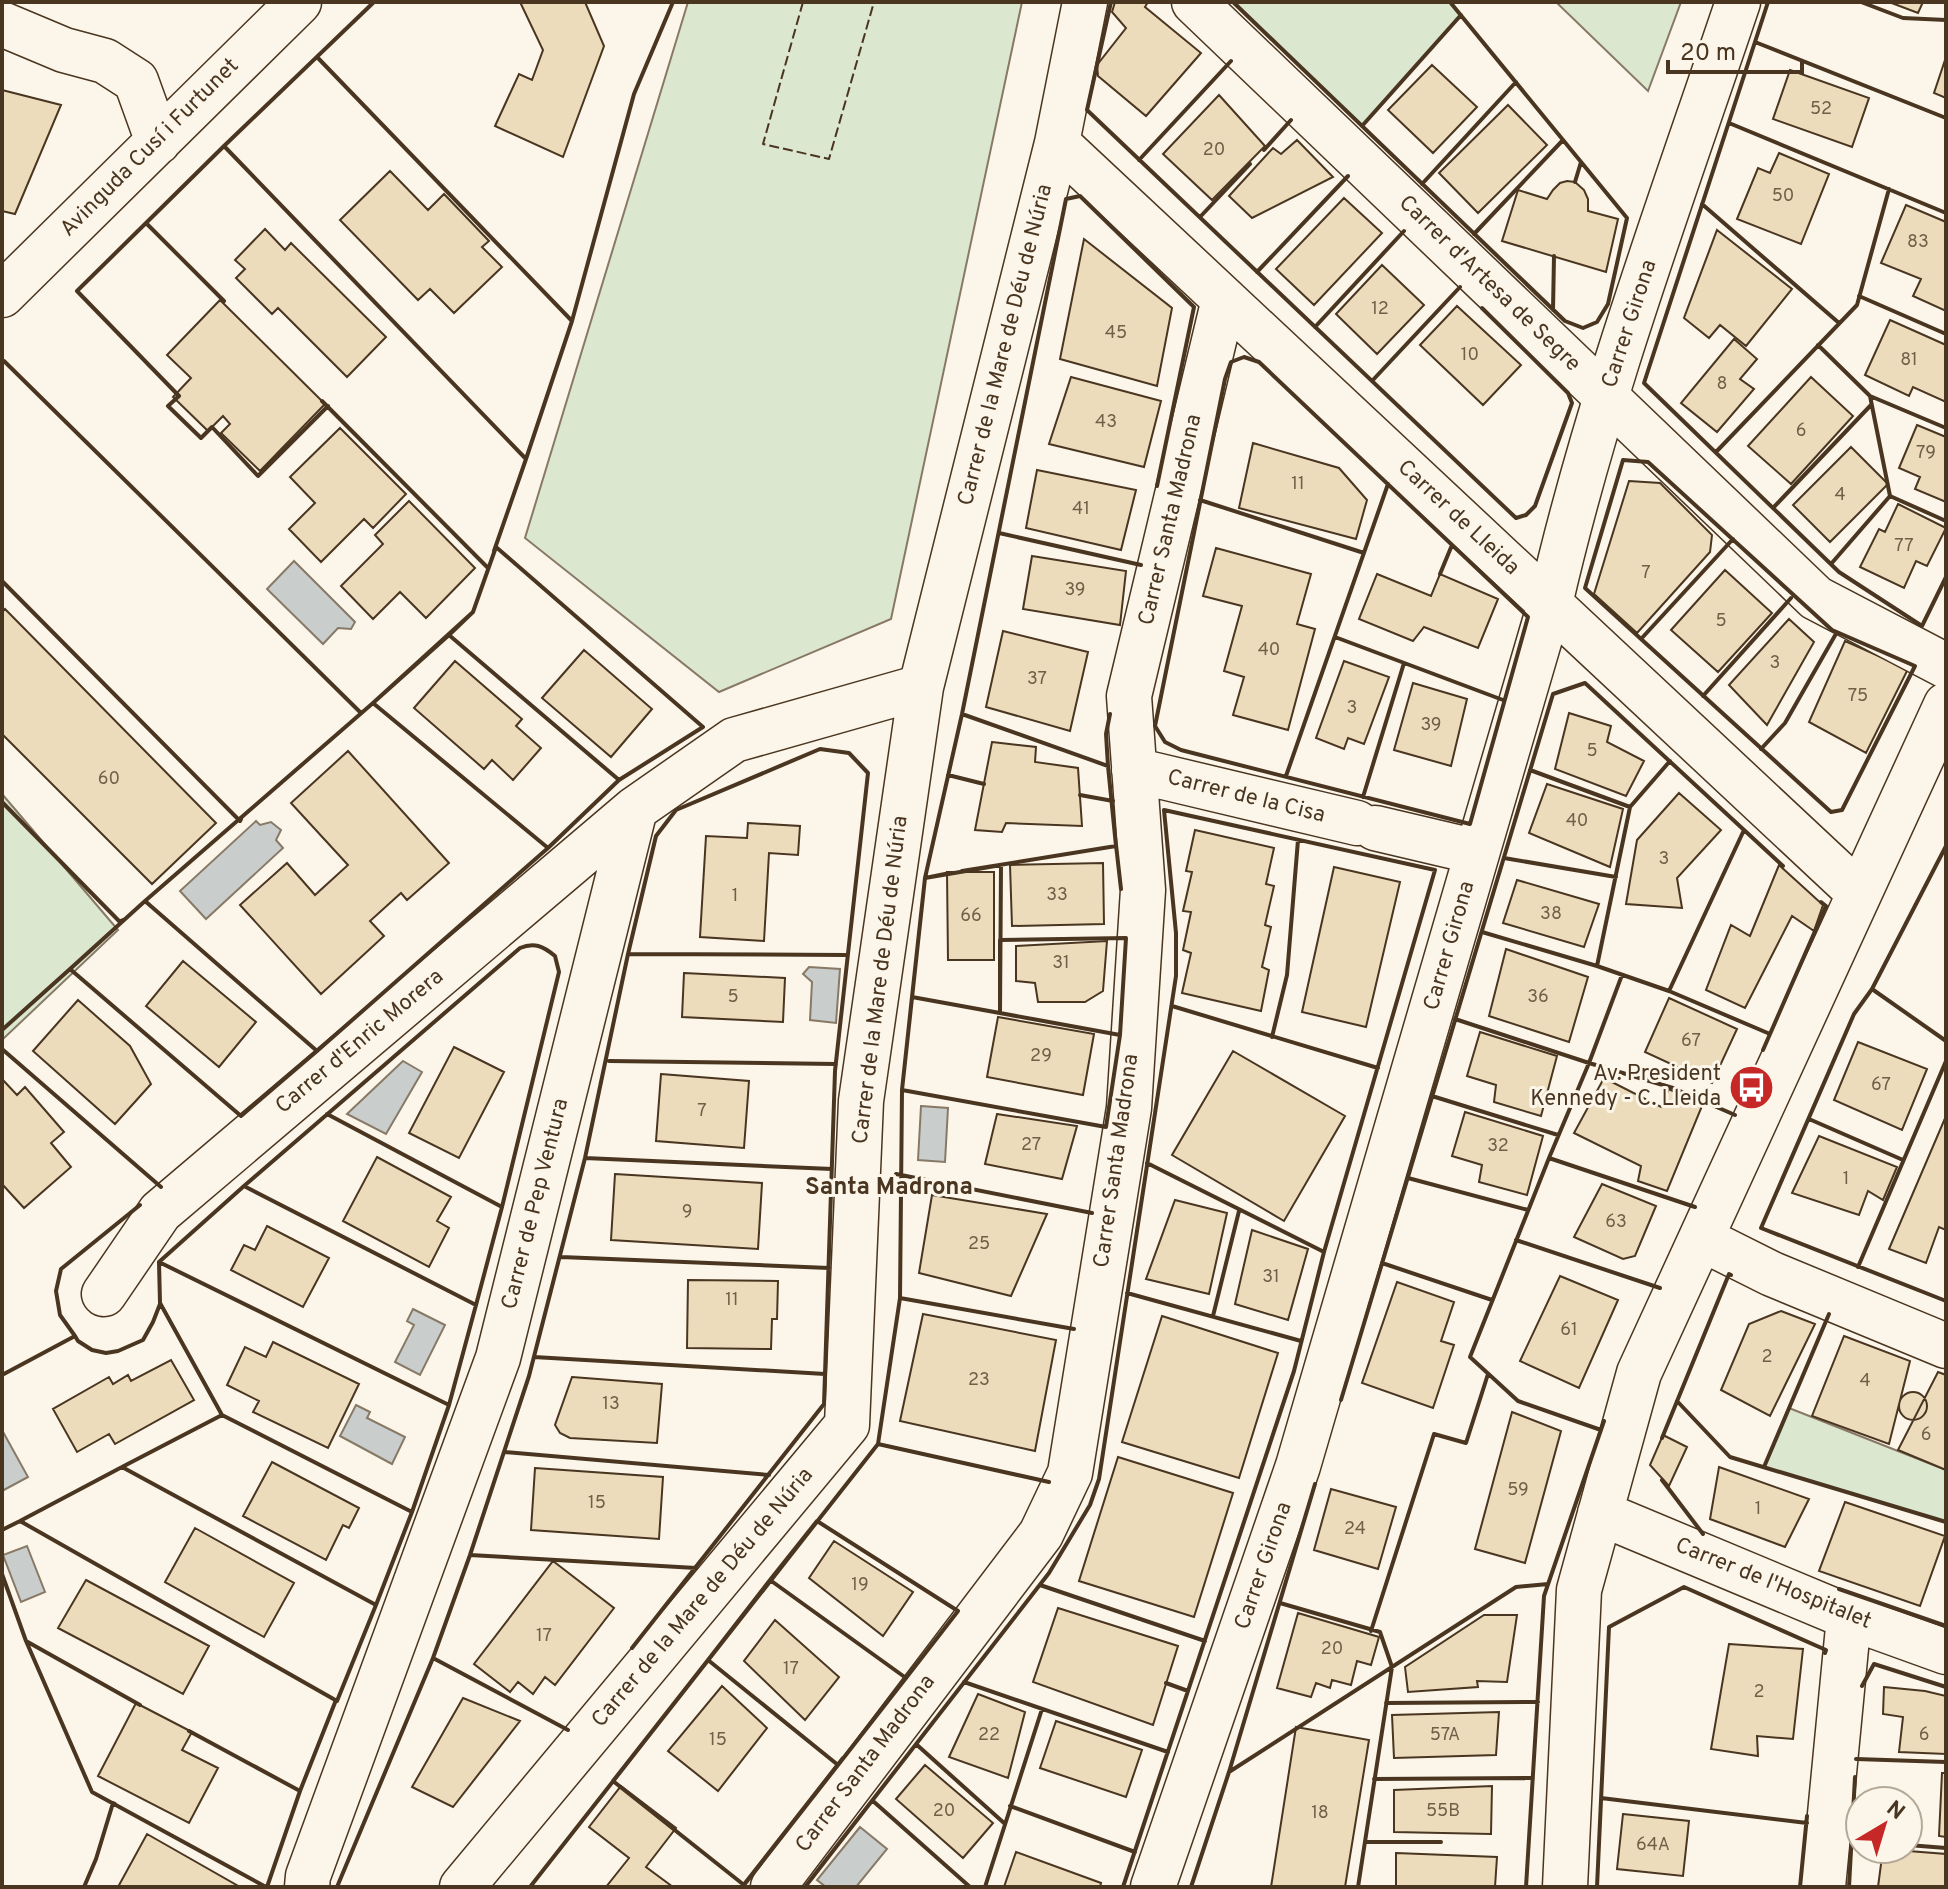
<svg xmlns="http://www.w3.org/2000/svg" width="1948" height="1889" viewBox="0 0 1948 1889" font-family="Overpass,sans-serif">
  <rect width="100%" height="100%" fill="#fbf6e9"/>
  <path fill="#dce7d0" stroke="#887966" stroke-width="2" d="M688,2H1022L891,619L719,692L525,538Z
    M1233,2H1450L1461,15L1362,126Z
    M1556,2H1681L1648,91Z
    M2,794L118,930L2,1040Z
    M1789,1408L1946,1470V1522L1764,1467Z"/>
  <path fill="#c9cecd" stroke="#887966" stroke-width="2" d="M294,561L355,622L351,629L338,628L323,644L267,589Z
    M256,821L260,825L271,822L281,830L276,840L283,848L206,919L180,891Z
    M809,967L840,969L836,1023L810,1020L812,982L803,974Z
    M403,1061L422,1072L386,1134L347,1114Z
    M921,1106L948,1108L945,1162L918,1160Z
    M413,1309L445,1325L420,1375L395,1362L414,1325L407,1321Z
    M356,1405L370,1412L367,1418L405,1437L392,1464L340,1436Z
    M2,1430L28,1477L2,1491Z
    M27,1546L45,1592L21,1602L3,1555Z
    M860,1827L887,1849L856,1887H826L817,1880Z"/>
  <path fill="#ecdcbc" stroke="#4a3520" stroke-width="2" d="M520,2H585L604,46L563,157L495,126L519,74L532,80L543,50Z
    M1115,2H1148L1145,7L1201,53L1146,116L1098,76L1097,65L1126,28L1112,12Z
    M1889,2H1923L1918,13Z
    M1946,57V98L1934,93Z
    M1432,65L1477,107L1433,153L1388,110Z
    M1790,70L1869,98L1852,147L1773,119Z
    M2,90L61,105L15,214L2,211Z
    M1219,95L1265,146L1212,200L1163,154Z
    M1508,105L1547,145L1478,213L1439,173Z
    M1297,140L1333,177L1252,218L1229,196L1273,148L1281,154Z
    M1779,153L1829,174L1801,244L1737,219L1758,168L1770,173Z
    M390,171L428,210L444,194L489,241L482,247L502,267L454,313L430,289L418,300L340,220Z
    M1567,181L1575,182L1584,190L1588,199V211L1618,219L1606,272L1502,241L1518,190L1547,199L1553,190L1560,183Z
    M1344,198L1382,233L1314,305L1276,269Z
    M1906,205L1946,222V311L1913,296L1921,279L1881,263Z
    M265,229L285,250L291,243L386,337L347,377L278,308L272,314L236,278L245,269L235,260Z
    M1717,230L1792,289L1746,346L1720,325L1709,338L1684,318Z
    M1084,239L1172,308L1157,386L1060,359Z
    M1382,265L1424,305L1377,354L1336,314Z
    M220,300L325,404L260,471L221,433L230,424L223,416L208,431L173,397L191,378L167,355Z
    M1457,306L1521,365L1483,405L1420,345Z
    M1890,320L1946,345V402L1913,387L1909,396L1865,375Z
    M1734,339L1757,359L1740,379L1754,389L1717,432L1681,403Z
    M1071,377L1161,401L1144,467L1049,444Z
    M1811,377L1853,416L1791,484L1748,446Z
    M1917,425L1946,437V502L1915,489L1920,477L1899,468Z
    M340,428L406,494L373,528L364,519L321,562L289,529L315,503L290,477Z
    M1253,443L1339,468L1367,500L1356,539L1239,508Z
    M1851,447L1888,484L1830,542L1793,505Z
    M1037,470L1136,490L1121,550L1026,528Z
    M1629,481L1660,483L1712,535L1710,552L1637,633L1594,594Z
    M409,501L475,568L426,618L400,592L373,619L341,586L383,544L375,535Z
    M1898,504L1946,528L1927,566L1916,561L1904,588L1860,567L1879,529L1885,532Z
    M1216,548L1311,574L1297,624L1315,629L1288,730L1233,715L1244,677L1224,671L1242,606L1203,596Z
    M1032,556L1126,571L1120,625L1023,609Z
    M1725,570L1772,613L1718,672L1671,630Z
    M1377,574L1431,596L1440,574L1498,599L1478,648L1424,627L1413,641L1359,619Z
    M5,609L216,823L152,884L2,734V612Z
    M1789,619L1814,642L1767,725L1729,685Z
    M1003,631L1088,652L1070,731L986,707Z
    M1845,641L1908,669L1866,753L1809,722Z
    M584,650L652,709L611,757L542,698Z
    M455,661L522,719L516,726L541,748L513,780L492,760L484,769L414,708Z
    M1344,661L1389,677L1364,744L1348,738L1344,749L1316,738Z
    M1413,683L1467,699L1451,766L1394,750Z
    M1569,713L1611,726L1607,742L1644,761L1626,796L1555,769Z
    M992,742L1036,747L1035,762L1078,768L1082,826L1006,823L1002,832L975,830Z
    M348,751L449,863L407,900L401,893L370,921L384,936L321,994L240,905L287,863L315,895L348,865L291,803Z
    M1547,784L1623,809L1610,867L1529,833Z
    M1679,793L1721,830L1677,878L1682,908L1626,904L1637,840Z
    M748,823L800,826L798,855L769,853L764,941L700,937L706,836L747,838Z
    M1195,830L1274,848L1266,884L1274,886L1265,925L1271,927L1262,967L1269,970L1261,1011L1182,993L1191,953L1183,950L1191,912L1183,911L1192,872L1186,871Z
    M1103,863L1104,924L1012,926L1010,865Z
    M1779,865L1823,905L1814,931L1792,916L1745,1008L1706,990L1731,925L1750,936Z
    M1334,867L1400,882L1366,1027L1302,1012Z
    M947,872H994V960H948Z
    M1517,880L1599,904L1584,947L1503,923Z
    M1107,941L1103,991L1085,1002H1038L1035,983L1016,981V946Z
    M1506,949L1588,977L1569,1042L1489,1016Z
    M183,961L256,1022L219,1067L146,1006Z
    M684,973L785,978L783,1022L682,1017Z
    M1669,998L1737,1029L1712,1083L1645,1052Z
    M78,1000L130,1046L151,1084L115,1124L33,1051Z
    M998,1017L1094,1034L1083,1095L987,1077Z
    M1480,1032L1557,1056L1541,1116L1494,1102L1496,1085L1467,1076Z
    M1858,1042L1927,1069L1902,1130L1834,1100Z
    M454,1047L504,1072L459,1158L409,1133Z
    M1233,1051L1345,1116L1284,1221L1172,1155Z
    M661,1074L749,1081L744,1148L656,1141Z
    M1604,1078L1661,1107L1669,1089L1702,1106L1667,1191L1638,1181L1641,1166L1574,1133Z
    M2,1079L17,1095L25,1087L64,1132L51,1143L71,1167L24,1208L2,1184Z
    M1465,1112L1543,1136L1527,1195L1479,1182L1482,1165L1452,1156Z
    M997,1114L1077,1126L1062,1179L985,1164Z
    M1946,1116V1230L1939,1227L1926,1263L1889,1249Z
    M1819,1136L1897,1167L1883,1200L1868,1191L1859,1215L1792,1193Z
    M377,1157L451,1197L437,1221L449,1228L429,1267L343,1221Z
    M615,1174L762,1183L758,1249L611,1240Z
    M1602,1184L1656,1206L1635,1256L1623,1259L1574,1237Z
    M932,1195L1047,1214L1011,1296L919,1273Z
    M1175,1200L1227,1213L1209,1294L1146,1279Z
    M267,1226L329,1258L303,1307L231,1270L244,1245L255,1250Z
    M1252,1230L1308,1249L1288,1320L1235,1304Z
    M1560,1276L1618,1300L1579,1388L1520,1361Z
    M688,1280L778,1281L777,1319H772L771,1349L687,1348Z
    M1397,1282L1454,1302L1441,1341L1454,1345L1433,1408L1362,1383Z
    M1781,1311L1815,1324L1770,1416L1721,1390L1749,1324Z
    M923,1314L1056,1340L1035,1451L900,1421Z
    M1162,1316L1278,1353L1239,1478L1122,1442Z
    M1844,1336L1910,1361L1889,1444L1812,1416Z
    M273,1342L359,1384L328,1448L253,1412L259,1401L227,1385L245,1347L266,1357Z
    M171,1360L194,1400L115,1444L109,1434L77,1452L53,1409L109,1377L113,1384L128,1375L131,1381Z
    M1938,1372L1946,1375V1470L1898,1450Z
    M572,1377L662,1384L657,1443L570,1438L560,1433L555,1425Z
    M1899 1406a14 14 0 1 1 28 0a14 14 0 1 1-28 0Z
    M1512,1412L1561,1431L1525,1563L1475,1549Z
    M1663,1435L1687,1447L1669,1486L1650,1465Z
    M1118,1457L1233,1493L1194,1617L1079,1581Z
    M272,1462L359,1508L349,1528L343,1525L326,1560L243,1516Z
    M1719,1467L1809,1499L1785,1547L1710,1519Z
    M535,1468L663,1477L659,1539L531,1530Z
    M1331,1489L1396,1507L1378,1569L1314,1550Z
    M1845,1502L1945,1536L1920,1606L1819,1571Z
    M195,1528L294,1583L264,1637L165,1582Z
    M834,1541L913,1592L883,1636L809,1578Z
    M553,1561L614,1608L555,1685L545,1677L533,1694L518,1682L510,1692L474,1664Z
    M86,1580L209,1646L183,1694L58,1628Z
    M1058,1608L1178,1646L1153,1725L1033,1682Z
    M1298,1613L1379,1637L1371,1665L1357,1661L1351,1685L1332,1680L1330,1688L1316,1683L1311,1697L1277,1688Z
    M1484,1615H1517L1507,1682L1477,1681L1478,1687L1408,1692L1405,1667Z
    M775,1620L839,1677L805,1720L744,1661Z
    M1729,1644L1803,1649L1793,1739L1757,1736L1758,1756L1711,1749Z
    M722,1686L767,1728L718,1791L668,1751Z
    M1884,1687L1925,1691L1946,1696V1754L1899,1752L1903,1717L1883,1714Z
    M978,1694L1025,1712L1008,1778L949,1757Z
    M463,1698L520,1721L453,1807L412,1787Z
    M136,1703L192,1732L182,1750L218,1768L189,1823L98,1776Z
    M1499,1712L1496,1755L1394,1758L1392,1715Z
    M1056,1721L1142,1750L1126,1797L1040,1768Z
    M1296,1727L1369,1740L1345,1887H1271Z
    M925,1765L993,1823L963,1858L896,1799Z
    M1942,1773H1946V1837L1939,1836Z
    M621,1786L676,1828L646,1867L673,1887H606L629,1858L589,1827Z
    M1492,1786L1491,1834L1394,1832V1790Z
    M1623,1814L1689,1821L1683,1876L1617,1869Z
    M147,1834L240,1887H118Z
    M1883,1849L1946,1854V1887H1878Z
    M1016,1852L1101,1883L1100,1887H1004Z
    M1396,1853L1497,1857L1495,1887H1396Z"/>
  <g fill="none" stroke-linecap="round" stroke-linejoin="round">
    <defs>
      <path id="minor" d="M1194,2L1816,598L1946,666
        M2,24L64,50L105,61L136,81L158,142
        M1057,143L1859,893
        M2,295L299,2
        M1134,770L1357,823
        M1375,828L1477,852
        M1702,1239L1772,1274L1946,1346
        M104,1294L160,1212L635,809L734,740L921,687
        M1600,1513L1849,1617L1946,1652
        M307,1887L308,1876L498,1358L635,809
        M462,1887L847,1425L861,1101L921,687L1057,143L1085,2
        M773,1887L1041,1534L1070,1473L1129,1108L1143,890L1129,696L1224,299
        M1153,1887L1298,1466L1550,604C1597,399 1671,201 1738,2
        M1565,1887L1579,1590L1639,1373L1946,705
        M1823,1887L1849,1617"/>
    </defs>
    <use href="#minor" stroke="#4a3520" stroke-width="47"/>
    <use href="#minor" stroke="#fbf6e9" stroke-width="44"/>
    <path stroke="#4a3520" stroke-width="2" stroke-dasharray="10 4" stroke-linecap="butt" d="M803,2L763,144L829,159L874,2"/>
    <path stroke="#4a3520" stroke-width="4" d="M374,2L224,146L526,459L572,321
      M1111,2L1087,110L1516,518L1526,515L1535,506L1572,403L1568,393L1482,308
      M1233,2L1565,321L1583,328L1597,322L1608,304L1627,218L1450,2
      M1768,2L1644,383L1839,572L1922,626L1946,577
      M1861,2L1903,18L1946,20
      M1755,42L1946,118
      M317,57L572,321L634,94L673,2
      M1729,123L1946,213
      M1362,126L1461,15
      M1264,150L1291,120
      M1139,160L1231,61
      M1575,182L1581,162
      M1422,184L1516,82
      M1702,204L1839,323
      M1200,217L1250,164
      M146,223L77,291L179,396L168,406L201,438L212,427L258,476L328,406
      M1474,234L1563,140
      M1257,272L1348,176
      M1859,296L1946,334
      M224,301L146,223L224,146
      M1553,310L1554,256
      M1315,327L1404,231
      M1818,345L1870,396L1946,428
      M1244,357L1259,362L1528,617L1470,824L1181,750L1165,742L1155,726L1225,379L1231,362Z
      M2,361H4L361,713
      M1372,381L1460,287
      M322,401L488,568
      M1716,452L1857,305L1889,189
      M1623,460L1648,462L1832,630L1915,666L1842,810L1831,812L1585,588Z
      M1890,496L1946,521
      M1200,500L1364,553
      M1773,508L1871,405
      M999,533L1141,565
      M496,547L703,727L619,780L449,635L473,612Z
      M494,551L526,459
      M1831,564L1890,496L1870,396
      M1440,574L1452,545
      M2,581L240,821L241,819
      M449,635L619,780L548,848L373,703Z
      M1335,637L1503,700
      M1641,639L1733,539
      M1703,696L1791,598
      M373,703L548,848L317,1051L145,901Z
      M373,703L473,612L496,547
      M962,714L1108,766L1116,846L962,871
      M1761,749L1785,723L1837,632
      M1670,761L1630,807L1597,966L1669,991L1744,830
      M1108,766L1106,734L1110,714
      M1530,770L1630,807
      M948,775L984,784
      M1286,776L1388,484
      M1080,795L1113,801
      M1363,797L1404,663
      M2,802L120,922L123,920
      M1116,845L1121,889
      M1504,858L1616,877
      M1001,865L1000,1013L912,997L925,878Z
      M950,873L925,878L962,714L1066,199L1080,196L1194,307L1157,486
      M145,901L317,1051L241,1116L70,969Z
      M1482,932L1597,966
      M1126,938L1120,1035L1000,1013V940Z
      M628,954L847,955
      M1622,975L1589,1063L1549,1158L1695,1207
      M1872,989L1946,846
      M1669,991L1770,1034
      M912,997L1120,1035L1106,1127L902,1090Z
      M1172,1006L1378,1068
      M1455,1019L1589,1063L1673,1088L1735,1115
      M2,1030L70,969
      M1272,1037L1287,975L1298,840
      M1946,1041L1872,989L1854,1014L1761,1228L1946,1301
      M2,1049L161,1187
      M1763,1050L1826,906L1821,902
      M609,1061L836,1064
      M1432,1096L1558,1135
      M327,1114L502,1207L559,972L555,956C543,946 534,942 520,948L244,1186L476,1305L502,1207L327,1114
      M1809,1119L1903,1160
      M585,1158L832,1169
      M1549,1158L1470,1357L1518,1401L1601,1430
      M1147,1163L1324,1252
      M896,1174L1092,1213
      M1408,1178L1528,1210
      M244,1186L476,1305L449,1405L159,1262Z
      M1516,1240L1660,1288
      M561,1257L829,1268
      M159,1262L449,1405L412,1512L222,1415L160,1303Z
      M1382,1263L1492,1300
      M1858,1267L1946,1061
      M1127,1293L1301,1341
      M900,1298L1074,1329
      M1213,1316L1239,1211
      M73,1337L75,1336L60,1315L56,1291L61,1269L140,1205
      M534,1357L825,1374
      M2,1375L75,1336L78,1341L92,1350L106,1353L118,1351L143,1340L153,1322L160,1304
      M1341,1400L1553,694L1585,683L1783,866
      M1677,1401L1730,1457L1946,1522
      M222,1415L412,1512L376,1605L122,1467Z
      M1662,1438L1729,1274L1731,1275
      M878,1444L1049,1482
      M504,1452L769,1475
      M122,1467L376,1605L337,1701L20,1521Z
      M1764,1467L1829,1314
      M1662,1480L1703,1534
      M817,1521L958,1611L906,1678L770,1580Z
      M2,1530L20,1521L23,1522
      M470,1555L696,1568
      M2,1574L26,1641L140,1705
      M770,1580L906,1678L838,1765L708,1660Z
      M1040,1585L1205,1641
      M1839,1589L1946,1626
      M1280,1603L1380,1632L1392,1667L1358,1887
      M1371,1631L1434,1434L1466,1443L1488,1374
      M26,1641L92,1792L266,1887
      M433,1658L568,1730
      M708,1660L838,1765L744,1885L613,1781Z
      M964,1682L1168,1752
      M1166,1683L1188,1691
      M1862,1686L1874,1664L1946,1687
      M1386,1703L1538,1702
      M189,1731L300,1791L336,1700
      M916,1744L1004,1823
      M1856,1759L1946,1762
      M1229,1772L1516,1587L1548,1584
      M1374,1779L1533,1778
      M1601,1798L1807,1823
      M873,1801L970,1887
      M1010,1806L1135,1852
      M1365,1842H1441
      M1908,1845L1946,1848
      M84,1887L96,1859L113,1803L115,1804
      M267,1887L300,1791
      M337,1887L433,1658L470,1555L529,1376L585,1158L628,954L656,836L676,810L820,749L849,753L868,773L835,1071L824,1404L632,1648
      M530,1887L878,1444L900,1298L902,1090L925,878
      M742,1887L843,1758
      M805,1887L1049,1573L1090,1505L1099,1479L1176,976V933L1164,810L1435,870L1324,1252L1294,1371L1123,1887
      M985,1887L1042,1709
      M1191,1887L1229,1772L1315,1484
      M1526,1887L1544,1596L1604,1421
      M1597,1887L1609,1627L1684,1587L1826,1650L1825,1653
      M1800,1887L1807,1816
      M1849,1887L1855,1777"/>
  </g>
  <defs>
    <symbol id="bus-disc" viewBox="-11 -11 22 22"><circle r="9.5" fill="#c62828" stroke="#fbf6e9"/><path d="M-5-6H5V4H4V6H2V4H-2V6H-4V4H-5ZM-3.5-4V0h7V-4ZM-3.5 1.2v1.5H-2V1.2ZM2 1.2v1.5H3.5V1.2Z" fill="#fff"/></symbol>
  </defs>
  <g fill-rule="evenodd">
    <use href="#bus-disc" x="1726" y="1062" width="51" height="51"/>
  </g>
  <g text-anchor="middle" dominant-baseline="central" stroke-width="6" stroke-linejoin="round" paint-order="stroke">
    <g font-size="18" fill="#725f47">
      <text x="1821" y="109">52</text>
      <text x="1214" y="150">20</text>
      <text x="1783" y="196">50</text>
      <text x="1918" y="242">83</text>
      <text x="1380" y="309">12</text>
      <text x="1116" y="333">45</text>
      <text x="1470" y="355">10</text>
      <text x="1909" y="360">81</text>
      <text x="1722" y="384">8</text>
      <text x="1106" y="422">43</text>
      <text x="1801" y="431">6</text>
      <text x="1926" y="453">79</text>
      <text x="1298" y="484">11</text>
      <text x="1840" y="495">4</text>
      <text x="1081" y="509">41</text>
      <text x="1904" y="546">77</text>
      <text x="1646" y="573">7</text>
      <text x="1075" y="590">39</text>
      <text x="1721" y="621">5</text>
      <text x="1269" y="650">40</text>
      <text x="1775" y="663">3</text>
      <text x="1037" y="679">37</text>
      <text x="1858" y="696">75</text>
      <text x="1352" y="708">3</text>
      <text x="1431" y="725">39</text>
      <text x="1592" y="751">5</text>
      <text x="109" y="779">60</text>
      <text x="1577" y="821">40</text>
      <text x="1664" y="859">3</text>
      <text x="1057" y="895">33</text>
      <text x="735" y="896">1</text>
      <text x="1551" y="914">38</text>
      <text x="971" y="916">66</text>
      <text x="1061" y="963">31</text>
      <text x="733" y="997">5</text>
      <text x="1538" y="997">36</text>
      <text x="1691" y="1041">67</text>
      <text x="1041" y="1056">29</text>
      <text x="1881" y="1085">67</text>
      <text x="702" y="1111">7</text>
      <text x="1031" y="1145">27</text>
      <text x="1498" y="1146">32</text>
      <text x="1846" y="1179">1</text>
      <text x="687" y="1212">9</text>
      <text x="1616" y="1222">63</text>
      <text x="979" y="1244">25</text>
      <text x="1271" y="1277">31</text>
      <text x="732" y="1300">11</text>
      <text x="1569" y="1330">61</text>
      <text x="1767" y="1357">2</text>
      <text x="979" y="1380">23</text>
      <text x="1865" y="1381">4</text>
      <text x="611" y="1404">13</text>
      <text x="1926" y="1435">6</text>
      <text x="1518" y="1490">59</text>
      <text x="597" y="1503">15</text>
      <text x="1758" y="1509">1</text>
      <text x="1355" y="1529">24</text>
      <text x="860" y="1585">19</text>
      <text x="544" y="1636">17</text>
      <text x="1332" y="1649">20</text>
      <text x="791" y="1669">17</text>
      <text x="1759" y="1692">2</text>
      <text x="989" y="1735">22</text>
      <text x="1445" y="1735">57A</text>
      <text x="1924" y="1735">6</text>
      <text x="718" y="1740">15</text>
      <text x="944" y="1811">20</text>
      <text x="1443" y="1811">55B</text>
      <text x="1320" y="1813">18</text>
      <text x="1653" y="1845">64A</text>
    </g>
    <g font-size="22" fill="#4a3520" stroke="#fbf6e9">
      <text transform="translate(150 148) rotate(-45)">Avinguda Cusí i Furtunet</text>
      <text transform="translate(1489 284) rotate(44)">Carrer d'Artesa de Segre</text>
      <text transform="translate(1630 324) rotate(-72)">Carrer Girona</text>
      <text transform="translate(1006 345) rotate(-76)">Carrer de la Mare de Déu de Núria</text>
      <text transform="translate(1458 518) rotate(43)">Carrer de Lleida</text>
      <text transform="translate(1171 520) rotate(-77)">Carrer Santa Madrona</text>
      <text transform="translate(1246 797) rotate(14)">Carrer de la Cisa</text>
      <text transform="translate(1450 946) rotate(-74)">Carrer Girona</text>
      <text transform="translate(881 980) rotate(-83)">Carrer de la Mare de Déu de Núria</text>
      <text transform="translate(360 1042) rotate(-40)">Carrer d'Enric Morera</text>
      <text transform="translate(1117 1161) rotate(-82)">Carrer Santa Madrona</text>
      <text transform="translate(536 1204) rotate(-76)">Carrer de Pep Ventura</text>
      <text transform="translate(1264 1566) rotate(-71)">Carrer Girona</text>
      <text transform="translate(1773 1584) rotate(22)">Carrer de l'Hospitalet</text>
      <text transform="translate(703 1598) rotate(-50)">Carrer de la Mare de Déu de Núria</text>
      <text transform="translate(866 1764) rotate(-53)">Carrer Santa Madrona</text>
    </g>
    <g font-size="22" fill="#4a3520" stroke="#fbf6e9" text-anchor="end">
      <text x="1721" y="1074">Av. President<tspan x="1721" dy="25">Kennedy - C. Lleida</tspan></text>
    </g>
    <g font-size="24" font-weight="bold" fill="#4a3520" stroke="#fbf6e9">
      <text x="889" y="1188">Santa Madrona</text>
    </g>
  </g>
  <rect width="1948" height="1889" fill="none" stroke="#4a3520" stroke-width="8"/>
  <g transform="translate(1884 1825) rotate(38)"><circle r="38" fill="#fbf6e9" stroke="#b4a999" stroke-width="2"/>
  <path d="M0-6L14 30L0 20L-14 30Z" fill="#c62828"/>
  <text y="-12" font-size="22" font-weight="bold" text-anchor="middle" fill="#4a3520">N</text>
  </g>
  <path d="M1668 60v12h134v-12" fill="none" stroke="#4a3520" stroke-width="4"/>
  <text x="1680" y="60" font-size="24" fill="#4a3520" stroke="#fbf6e9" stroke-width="6" paint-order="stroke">20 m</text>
</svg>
